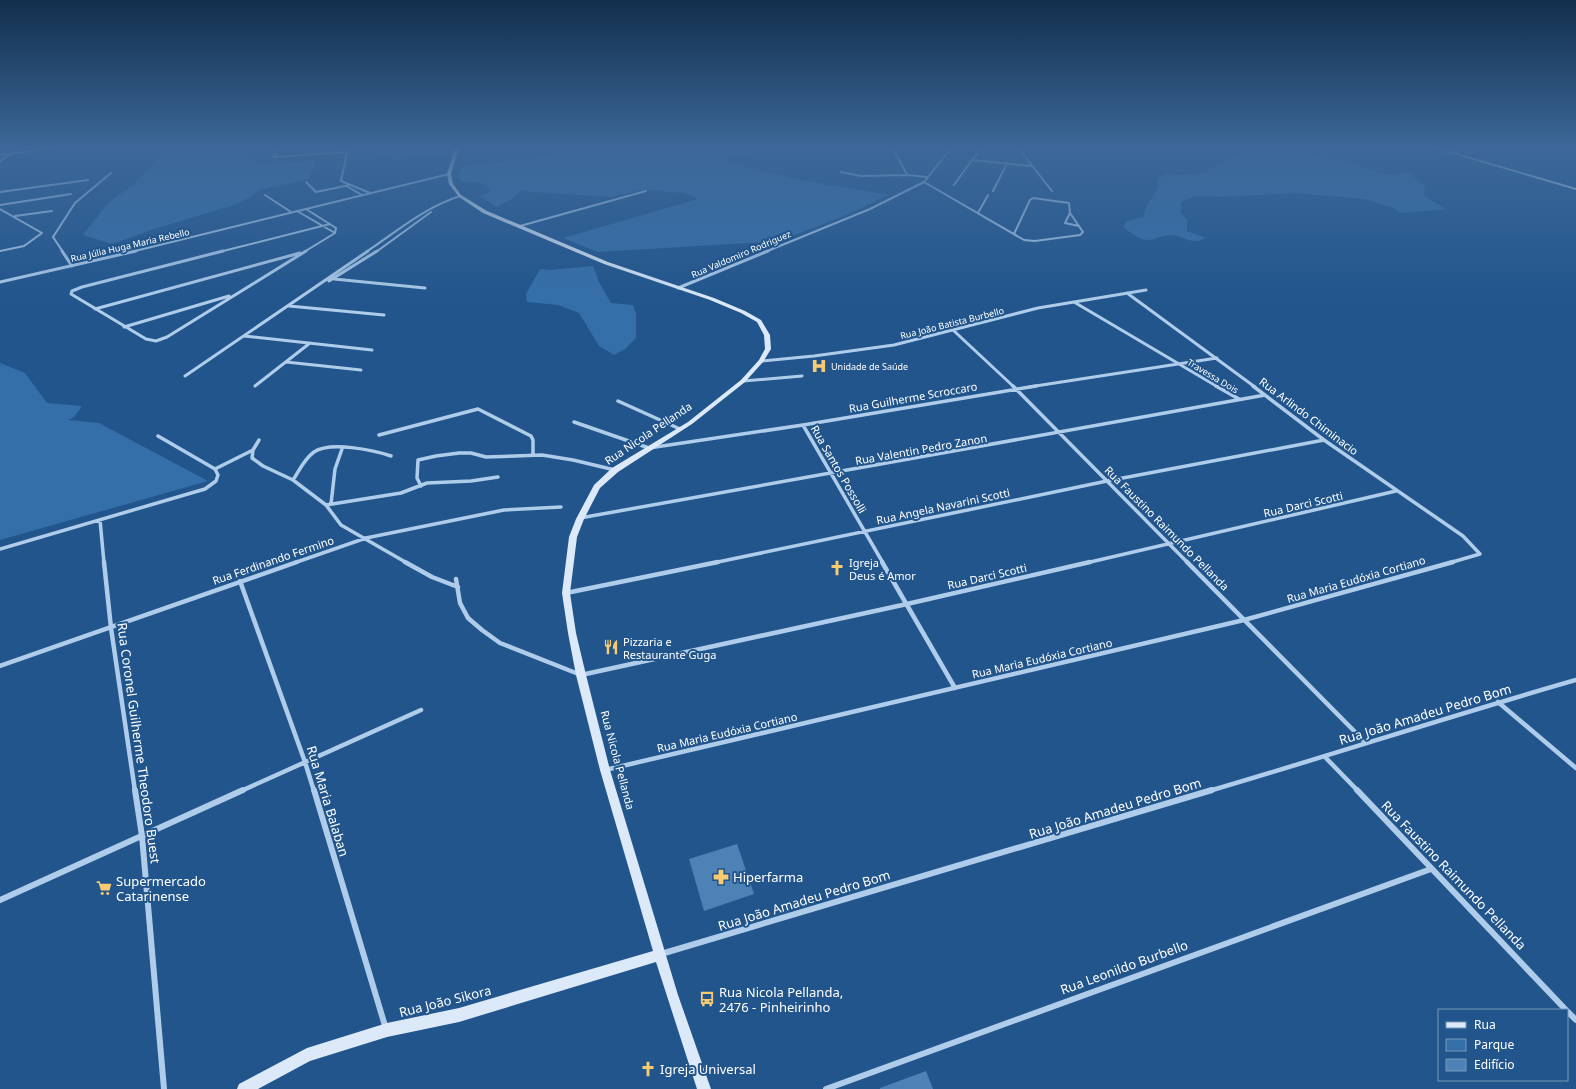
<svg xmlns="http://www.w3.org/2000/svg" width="1576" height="1089" viewBox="0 0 1576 1089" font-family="'Noto Sans',sans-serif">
  <rect width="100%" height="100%" fill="#21558c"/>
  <path fill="#356fa9" d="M178,148H243L240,149L256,164L315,161L309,179L259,190L252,196L234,205L157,228L112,244L83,235L108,203L135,183L168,149Z
    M393,148H448L443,153L397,159L391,158L394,154L382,153L386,149Z
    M600,148H761L728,157L727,162L801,180L889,195L844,216L779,241L598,252L563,238L698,199L685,193L642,190L611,197L520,191L512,199L497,207L479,196L491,192L486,184L462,182L458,174L462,167Z
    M1239,148H1285L1358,165L1386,175L1409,172L1425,187L1424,196L1446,209L1402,213L1391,207L1365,199L1296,193L1218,197L1195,196L1181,202V213L1187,220V231L1206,238C1190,246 1184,235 1170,235C1162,235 1155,240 1148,240C1140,240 1130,232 1123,227L1127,221L1143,217L1147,205L1159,187L1157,180L1165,174L1185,175L1209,172V169L1227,160L1250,151Z
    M593,266L599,282L611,303L633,305L636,314V338L625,349L614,355L599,346L579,313L558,305L527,302L526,294L540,269L550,270Z
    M0,363L25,373L47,403L82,406L74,417L68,420L99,423L208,481L0,540Z"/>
  <path fill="#4e81b5" d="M737,844L754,894L704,911L689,859Z
    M926,1071L933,1089H880V1088Z"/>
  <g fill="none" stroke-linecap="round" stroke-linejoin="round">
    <path stroke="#afcdeb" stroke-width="2" d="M278,148L273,157L346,152
      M348,148L341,181L370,193
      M893,148L907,175L928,177
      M916,148L921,149
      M1020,148L1022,153L1052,191
      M764,149L766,148
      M972,160L1031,166
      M0,161L11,154
      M841,172L861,176L907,175
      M306,182L316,192L350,185
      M924,182L1024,240L1035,241L1080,235L1083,232L1070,213L1069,203L1033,198L1030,200L1014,234
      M348,185V187L362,195
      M954,185L972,160L983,148
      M993,191L1007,163
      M0,192L88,180
      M265,195L291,212
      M0,205L71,194
      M0,209L42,233L24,246L0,251
      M306,209L336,228L335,233
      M297,211L335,233
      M978,213L988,195
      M1070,213L1065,223L1079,226
      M15,216L52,211
      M520,226L646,191
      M63,252L53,237L75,203L111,173
      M131,252L449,174
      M219,252L330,224
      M304,252L335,233
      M366,252C396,232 425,207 460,196
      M376,252L431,212
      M765,252L870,209L924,182L951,148"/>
    <path stroke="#afcdeb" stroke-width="3" d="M62,251L72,266
      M223,251L82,287L72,291L71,294L146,339L156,341L167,337L306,251
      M334,279L425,288
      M329,281L377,251
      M0,282L136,251
      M678,288L768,251
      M1127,293L1255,387
      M1074,302L1218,387
      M289,306L384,315
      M95,309L300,253
      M124,327L229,296
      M953,330L1014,387
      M244,336L372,350
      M761,361L814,356L894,345L1038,308L1146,290
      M286,362L361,370
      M185,376L368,251
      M743,381L802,376
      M255,386L310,343
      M1029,387L1217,358"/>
    <path stroke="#afcdeb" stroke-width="3.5" d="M1013,386L1188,563
      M1216,386L1239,399
      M1253,386L1324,440L1463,536L1480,554L1449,563
      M618,401L680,429
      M574,422L649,448L803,425L1036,386
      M803,425L883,563
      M379,435L478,409L531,436L533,440V455
      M158,436L215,469
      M259,440L253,450L252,458L263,466L293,480L326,505L341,525L407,563
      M293,480C299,471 304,459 314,452C330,441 373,450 391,456
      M421,486L417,478L418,460L436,456L459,453H471L486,457L542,455L573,460L615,470
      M331,504L335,469L342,449
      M326,505L401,493L427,483L471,481L498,477
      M580,518L1265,395
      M100,520L104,563
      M0,549L205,489L216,481L218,475L215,469L253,450
      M294,563L366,538L504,510L561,507
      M713,563L1107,481L1324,440
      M1086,563L1396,491"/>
    <path stroke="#afcdeb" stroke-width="4.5" d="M104,562L111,628L135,791
      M405,562L432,577L458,587
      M882,562L955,688
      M1187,562L1366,743
      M456,579L460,603L468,618L482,630L500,643L581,675L907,604L1090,562
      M240,581L305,762L314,791
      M566,593L718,562
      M0,666L297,562
      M1498,702L1576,768
      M1325,757L1358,791
      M605,770L1244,620L1453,562
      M241,791L421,710
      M1209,791C1332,755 1453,715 1576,680"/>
    <path stroke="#afcdeb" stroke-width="6" d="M135,790L142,836L164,1089
      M314,790L386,1029
      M1357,790L1566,1010
      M0,900L243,790
      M661,954L1212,790
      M1567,1011L1576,1020
      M826,1089L1431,869"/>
    <path fill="#dbe9f9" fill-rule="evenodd" d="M46,148H58L0,156V154Z
      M455,148H459L451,174L453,184L461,195L487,211L608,262L714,298L745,311L761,320L770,335L771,349L763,362L745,382L692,424L618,472L600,488L584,519L577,537L570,593L576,633L586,675L610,770L678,995L711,1089H697L656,962L459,1022L387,1037L310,1061L258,1089H237L239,1084L307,1048L387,1023L459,1008L653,951L600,770L576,675L568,633L562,593L569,537L576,519L594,485L612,468L688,422L741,380L759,360L765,349L764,335L757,322L741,313L710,300L604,264L483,213L459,197L449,184L447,174Z
      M1433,148H1439L1576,188V190Z"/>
  </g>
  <linearGradient id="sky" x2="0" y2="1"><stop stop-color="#122f4d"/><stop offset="0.49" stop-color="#3d6899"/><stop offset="1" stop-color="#3d6899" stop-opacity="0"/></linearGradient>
  <rect width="1576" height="301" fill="url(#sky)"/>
  <defs>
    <symbol id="hospital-bare" viewBox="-9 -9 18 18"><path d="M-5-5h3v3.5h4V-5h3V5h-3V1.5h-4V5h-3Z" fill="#f8cb71" stroke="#21558c" stroke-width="2.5" paint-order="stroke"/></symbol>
    <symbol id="church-bare" viewBox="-9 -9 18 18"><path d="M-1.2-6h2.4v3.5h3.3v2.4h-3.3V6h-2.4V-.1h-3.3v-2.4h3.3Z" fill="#f8cb71" stroke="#21558c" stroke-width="2.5" paint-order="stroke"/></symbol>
    <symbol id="restaurant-bare" viewBox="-9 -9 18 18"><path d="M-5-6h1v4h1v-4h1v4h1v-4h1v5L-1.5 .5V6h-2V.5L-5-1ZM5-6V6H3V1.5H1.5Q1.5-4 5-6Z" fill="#f8cb71" stroke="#21558c" stroke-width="2.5" paint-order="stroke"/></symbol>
    <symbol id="pharmacy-bare" viewBox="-9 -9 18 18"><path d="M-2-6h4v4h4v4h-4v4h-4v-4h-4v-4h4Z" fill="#f8cb71" stroke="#21558c" stroke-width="2.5" paint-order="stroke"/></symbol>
    <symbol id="supermarket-bare" viewBox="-9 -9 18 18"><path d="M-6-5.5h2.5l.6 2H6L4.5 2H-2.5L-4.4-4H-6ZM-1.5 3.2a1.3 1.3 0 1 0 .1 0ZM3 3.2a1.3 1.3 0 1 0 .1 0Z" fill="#f8cb71" stroke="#21558c" stroke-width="2.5" paint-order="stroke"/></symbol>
    <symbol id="bus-bare" viewBox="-9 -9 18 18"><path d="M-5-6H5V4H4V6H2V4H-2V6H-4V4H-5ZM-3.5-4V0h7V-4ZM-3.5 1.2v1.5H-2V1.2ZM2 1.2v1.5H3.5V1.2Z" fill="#f8cb71" stroke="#21558c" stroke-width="2.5" paint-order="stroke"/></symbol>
  </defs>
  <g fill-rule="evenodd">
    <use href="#hospital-bare" x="808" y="355" width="22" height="22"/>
    <use href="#church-bare" x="826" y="557" width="22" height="22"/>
    <use href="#restaurant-bare" x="600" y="636" width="22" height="22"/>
    <use href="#pharmacy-bare" x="710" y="866" width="22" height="22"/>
    <use href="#supermarket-bare" x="93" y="877" width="22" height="22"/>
    <use href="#bus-bare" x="696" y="988" width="22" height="22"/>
    <use href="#church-bare" x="637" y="1058" width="22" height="22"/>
  </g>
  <g text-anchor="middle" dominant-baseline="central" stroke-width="4" stroke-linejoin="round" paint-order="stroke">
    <g font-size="9" fill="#fff" stroke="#21558c">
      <text transform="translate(130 245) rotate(-13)">Rua Júlia Huga Maria Rebello</text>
      <text transform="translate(741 254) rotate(-23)">Rua Valdomiro Rodriguez</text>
      <text transform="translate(952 323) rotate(-14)">Rua João Batista Burbello</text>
      <text transform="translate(1213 376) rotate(31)">Travessa Dois</text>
    </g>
    <g font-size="9" fill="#fff" stroke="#21558c" text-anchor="start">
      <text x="831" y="366">Unidade de Saúde</text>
    </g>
    <g font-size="11" fill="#fff" stroke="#21558c">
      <text transform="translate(913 397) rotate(-10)">Rua Guilherme Scroccaro</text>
      <text transform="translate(1309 416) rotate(37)">Rua Arlindo Chiminacio</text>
      <text transform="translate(648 433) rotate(-34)">Rua Nicola Pellanda</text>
      <text transform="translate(921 449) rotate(-10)">Rua Valentin Pedro Zanon</text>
      <text transform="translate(839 469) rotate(60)">Rua Santos Possolli</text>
      <text transform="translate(1303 504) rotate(-13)">Rua Darci Scotti</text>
      <text transform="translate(943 506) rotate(-12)">Rua Angela Navarini Scotti</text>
      <text transform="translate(1167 528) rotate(45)">Rua Faustino Raimundo Pellanda</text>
      <text transform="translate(273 560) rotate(-19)">Rua Ferdinando Fermino</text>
      <text transform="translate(987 576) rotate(-13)">Rua Darci Scotti</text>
      <text transform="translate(1356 579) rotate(-16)">Rua Maria Eudóxia Cortiano</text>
      <text transform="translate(1042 658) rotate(-13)">Rua Maria Eudóxia Cortiano</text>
      <text transform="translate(727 732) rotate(-13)">Rua Maria Eudóxia Cortiano</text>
      <text transform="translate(618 760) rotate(75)">Rua Nicola Pellanda</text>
    </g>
    <g font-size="11" fill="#fff" stroke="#21558c" text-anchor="start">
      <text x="849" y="562">Igreja<tspan x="849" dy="13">Deus é Amor</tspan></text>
      <text x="623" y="641">Pizzaria e<tspan x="623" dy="13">Restaurante Guga</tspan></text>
    </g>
    <g font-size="13" fill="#fff" stroke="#21558c">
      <text transform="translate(1425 714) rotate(-17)">Rua João Amadeu Pedro Bom</text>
      <text transform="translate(139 743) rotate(82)">Rua Coronel Guilherme Theodoro Buest</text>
      <text transform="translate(328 801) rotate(73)">Rua Maria Balaban</text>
      <text transform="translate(1115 808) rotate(-17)">Rua João Amadeu Pedro Bom</text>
      <text transform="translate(1454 875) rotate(46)">Rua Faustino Raimundo Pellanda</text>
      <text transform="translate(804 900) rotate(-17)">Rua João Amadeu Pedro Bom</text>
      <text transform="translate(1124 967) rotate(-20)">Rua Leonildo Burbello</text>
      <text transform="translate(445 1001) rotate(-14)">Rua João Sikora</text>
    </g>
    <g font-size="13" fill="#fff" stroke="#21558c" text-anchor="start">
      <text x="733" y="877">Hiperfarma</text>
      <text x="116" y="881">Supermercado<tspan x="116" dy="15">Catarinense</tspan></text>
      <text x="719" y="992">Rua Nicola Pellanda,<tspan x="719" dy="15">2476 - Pinheirinho</tspan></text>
      <text x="660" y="1069">Igreja Universal</text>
    </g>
  </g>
  <rect x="1438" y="1009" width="130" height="72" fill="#21558c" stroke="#7a99ba"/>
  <rect x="1446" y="1022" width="20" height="6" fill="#dbe9f9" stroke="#7a99ba"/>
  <text x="1474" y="1029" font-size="12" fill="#ffffff">Rua</text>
  <rect x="1446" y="1039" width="20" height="12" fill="#356fa9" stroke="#7a99ba"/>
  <text x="1474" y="1049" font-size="12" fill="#ffffff">Parque</text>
  <rect x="1446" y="1059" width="20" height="12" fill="#4e81b5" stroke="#7a99ba"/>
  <text x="1474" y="1069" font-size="12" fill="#ffffff">Edifício</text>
</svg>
